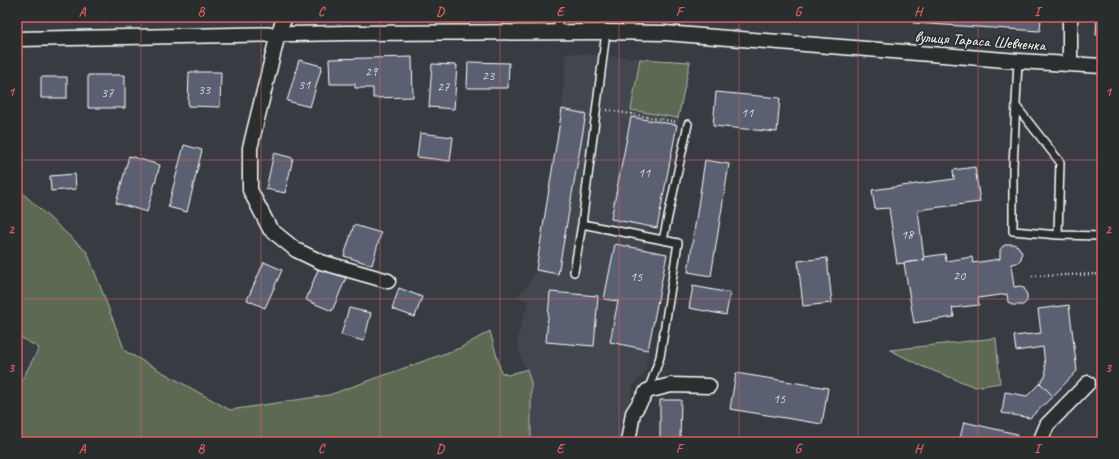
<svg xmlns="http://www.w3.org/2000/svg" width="1119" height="459" viewBox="0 0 1119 459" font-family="Caveat,sans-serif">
  <rect width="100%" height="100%" fill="#383c42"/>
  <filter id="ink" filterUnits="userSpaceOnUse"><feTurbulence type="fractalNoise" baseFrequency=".025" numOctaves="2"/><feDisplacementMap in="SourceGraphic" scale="8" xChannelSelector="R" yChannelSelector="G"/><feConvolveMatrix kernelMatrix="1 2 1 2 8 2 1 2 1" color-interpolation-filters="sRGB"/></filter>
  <g filter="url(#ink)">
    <path fill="#424750" d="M566,53L690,62L657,228L649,227L645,249L667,254L648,350L646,371L633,385L622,442H531V383L527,369L522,361L517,341L521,324L529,302L518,296L531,281L536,270L562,109Z"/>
    <path fill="#5d6b52" stroke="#aeb5a8" d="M640,59L690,62L678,118L631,110Z
      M17,188L87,252L125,351L230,410L329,395L460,348L490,331L501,372L508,375L527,369L531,383V442H17V389L39,348L17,335Z
      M996,338L1000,383L975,387L921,366L890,350Z"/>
    <path fill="#5a6072" stroke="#fff" d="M738,17H762L759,20H742Z
      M832,17H885V20Z
      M913,17H1041L1040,31L913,23Z
      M1097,17H1102V35H1096Z
      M412,57L413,97L373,98V88H355V84H330L329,59Z
      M299,60L322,66L310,107L287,101Z
      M468,62L509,63L508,88H467Z
      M432,64L457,65L454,109L429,107Z
      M189,72H221L220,107L188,106Z
      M88,75H125V108H88Z
      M41,77H67V98H41Z
      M716,92L780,98L777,132L713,126Z
      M562,109L586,114L558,274L536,270Z
      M631,117L677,125L657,228L611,219Z
      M420,133L453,137L450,161L417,157Z
      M184,145L202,150L187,212L168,207Z
      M274,153L293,158L285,193L266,189Z
      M129,156L160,165L147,212L116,203Z
      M705,160L729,164L711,276L688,272Z
      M975,167L980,202L918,210L924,260L897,264L889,208L875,209L872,190L954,179L953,170Z
      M75,174L76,189L51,191L50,176Z
      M354,225L381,233L372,265L344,256Z
      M615,244L667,254L648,350L610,342L618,301L604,299Z
      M1008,244H1013L1018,246L1022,253L1021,259L1017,263L1011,264L1014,287L1020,286L1024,288L1027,295V301L1023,305H1012L1008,302L1007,294L978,298L979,305L952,308L954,317L914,323L904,263L924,260V257L945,254L946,261L972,257L973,263L1000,259V250L1003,246Z
      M827,258L832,303L803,306L798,261Z
      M264,262L282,270L265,308L247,300Z
      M319,267L346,278L332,311L306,300Z
      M693,286L730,293L726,315L689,308Z
      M399,288L422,297L415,317L392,309Z
      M550,292L598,296L594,346L546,342Z
      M1069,305L1077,371L1053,396L1040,383L1046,375L1043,347L1016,351L1014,336L1041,333L1038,309Z
      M349,308L371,313L364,341L341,335Z
      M736,373L828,388L822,424L730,409Z
      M1040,383L1053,396L1030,418L1002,413L1005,392L1027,396Z
      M660,400H681L680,439H660Z
      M964,422L1017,434L1015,442H959Z"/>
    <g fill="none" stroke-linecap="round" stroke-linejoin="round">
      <defs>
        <path id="lane" d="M558,32V17
          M1018,61L1013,167V231L1058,235L1102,236
          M1016,106L1060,162L1058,235
          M582,224L678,243L660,357L648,391
          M663,240L688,124
          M574,272L582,224L606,32"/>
        <path id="street" d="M285,17L278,34L250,148V190L270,229L296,250L321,262L388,281
          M17,39L347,33L606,32L665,33L1018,61L1102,66
          M1070,64V17
          M628,442L633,413L647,391L671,385L709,386
          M1040,442L1047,425L1088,383"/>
      </defs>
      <use href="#lane" stroke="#fff" stroke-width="10"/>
      <use href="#street" stroke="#fff" stroke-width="17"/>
      <path stroke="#fff" stroke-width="2.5" stroke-dasharray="1 3" stroke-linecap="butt" d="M104,23V17
        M607,110L677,122
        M1032,276L1102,274"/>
      <use href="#lane" stroke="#2a2d2e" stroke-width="7"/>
      <use href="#street" stroke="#2a2d2e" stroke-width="14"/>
    </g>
  </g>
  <path fill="none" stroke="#e05e5e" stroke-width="1" stroke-opacity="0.55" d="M141,17V442M261,17V442M380,17V442M500,17V442M619,17V442M739,17V442M858,17V442M978,17V442M17,160H1102M17,299H1102"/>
  <g text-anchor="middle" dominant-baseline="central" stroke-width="3.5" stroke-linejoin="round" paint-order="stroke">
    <g font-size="14" fill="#d6d7dc">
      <text x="371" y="71">29</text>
      <text x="488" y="75">23</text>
      <text x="304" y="84">31</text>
      <text x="443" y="86">27</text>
      <text x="204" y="89">33</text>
      <text x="107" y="92">37</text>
      <text x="747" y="112">11</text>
      <text x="644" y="172">11</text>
      <text x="907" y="234">18</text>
      <text x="959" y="275">20</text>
      <text x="636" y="276">15</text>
      <text x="779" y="398">15</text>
    </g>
    <g font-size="16" fill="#fff" stroke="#2a2d2e">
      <text transform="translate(980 41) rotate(4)">вулиця Тараса Шевченка</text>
    </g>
  </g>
  <rect width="1119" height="459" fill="none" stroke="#2a2d2e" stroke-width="44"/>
  <rect x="22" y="22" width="1075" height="415" fill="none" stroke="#e05e5e" stroke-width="1.5"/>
  <g font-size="13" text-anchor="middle" font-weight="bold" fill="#e05e5e">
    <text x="82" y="16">A</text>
    <text x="201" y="16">B</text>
    <text x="321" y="16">C</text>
    <text x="440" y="16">D</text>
    <text x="560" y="16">E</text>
    <text x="679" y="16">F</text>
    <text x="798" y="16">G</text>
    <text x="918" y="16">H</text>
    <text x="1037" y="16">I</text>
    <text x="11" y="96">1</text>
    <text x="1108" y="96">1</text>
    <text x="11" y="234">2</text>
    <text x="1108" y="234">2</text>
    <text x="11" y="372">3</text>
    <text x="1108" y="372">3</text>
    <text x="82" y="453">A</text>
    <text x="201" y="453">B</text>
    <text x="321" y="453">C</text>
    <text x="440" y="453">D</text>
    <text x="560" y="453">E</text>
    <text x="679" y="453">F</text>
    <text x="798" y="453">G</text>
    <text x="918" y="453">H</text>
    <text x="1037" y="453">I</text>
  </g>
</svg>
